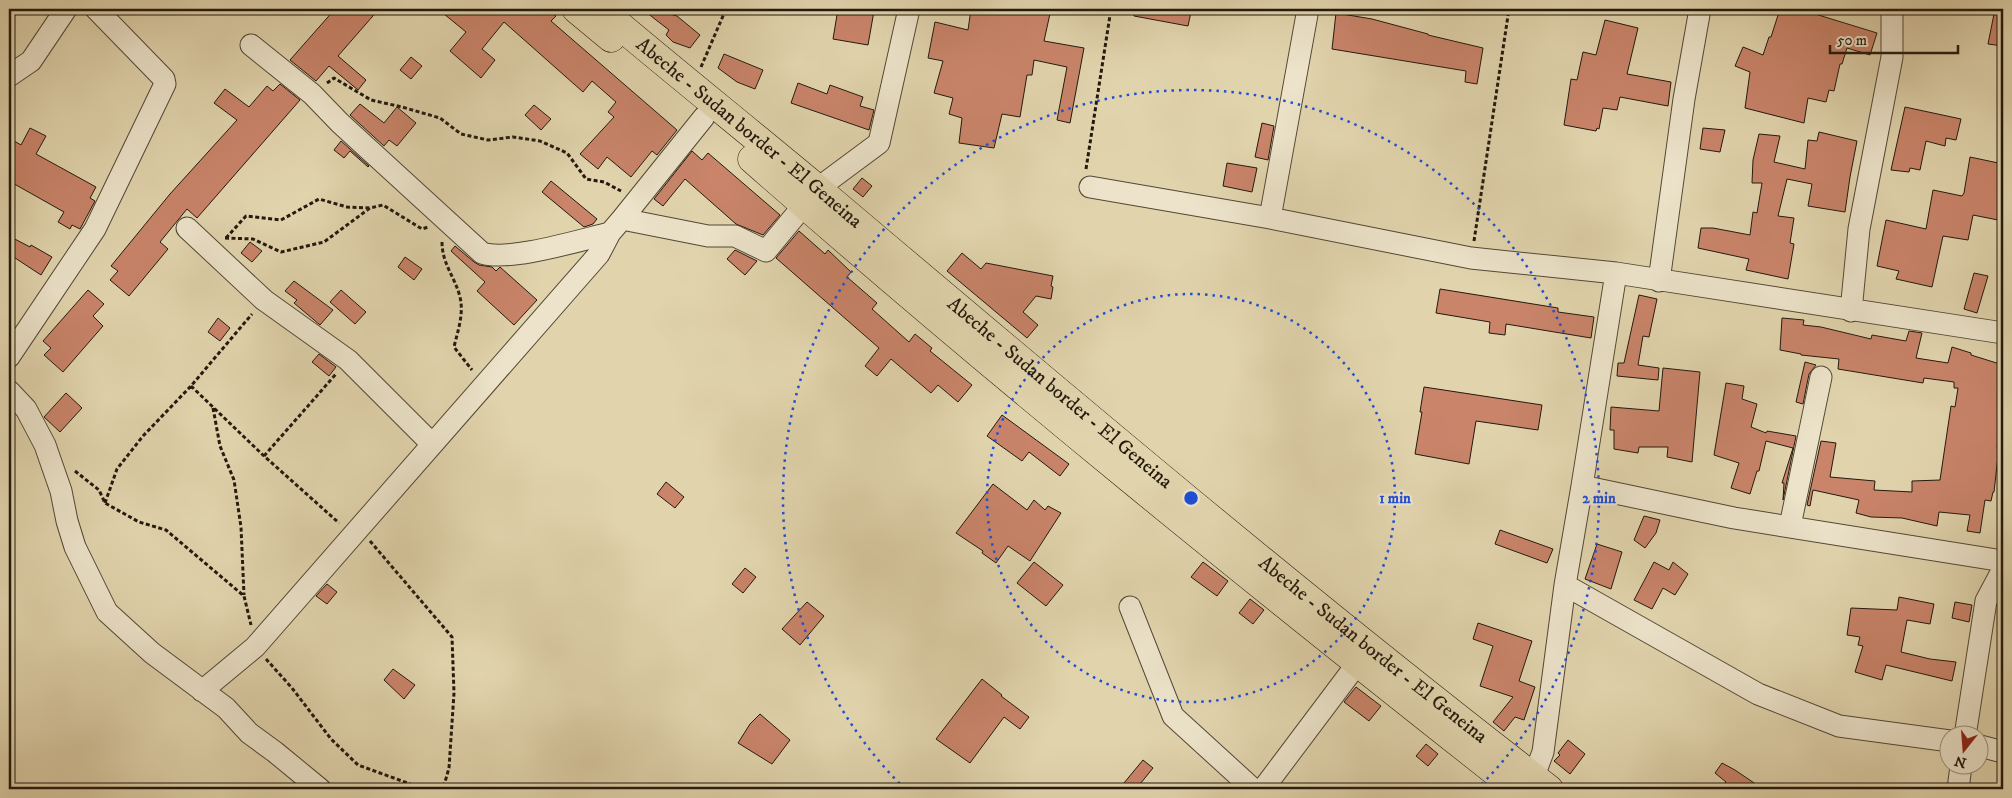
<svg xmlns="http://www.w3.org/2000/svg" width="2012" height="798" viewBox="0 0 2012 798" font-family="'IM FELL DW Pica',serif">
  <rect width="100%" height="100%" fill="#e1d4ad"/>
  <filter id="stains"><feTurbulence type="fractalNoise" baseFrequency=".004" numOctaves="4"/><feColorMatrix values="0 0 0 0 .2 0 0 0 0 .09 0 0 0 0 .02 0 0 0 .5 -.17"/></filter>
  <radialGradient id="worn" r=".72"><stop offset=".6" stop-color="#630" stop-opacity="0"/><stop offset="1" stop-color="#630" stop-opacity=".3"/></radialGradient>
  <path fill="#c9846a" stroke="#23190d" d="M335,9H379L338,56L366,80L358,90L329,66L316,81L290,60Z
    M438,9H547L556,16L551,21L677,130L657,155L652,151L631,177L607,157L598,169L580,154L614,117L608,112L616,102L592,81L583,92L504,22L482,49L495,60L481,78L450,51L466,32Z
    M642,9H652L677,16L700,35L690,48L673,42L666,35L669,30Z
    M838,9L874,11L868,45L833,39Z
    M971,9H1051L1044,41L1084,48L1070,123L1057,120L1067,67L1034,60L1032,75H1027L1020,117L1002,114L994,148L959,143L962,118L949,114L953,98L934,93L943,61L928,58L935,22L968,30Z
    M1134,9H1173L1191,12L1188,26L1134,16Z
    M1780,9H1799L1877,33L1870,55L1847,48L1842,64H1840L1834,91L1829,90L1826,102L1808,98L1804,123L1745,108L1750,72L1735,66L1743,47L1763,55L1769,37H1771Z
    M1995,9H2003V46L1988,44Z
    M1336,13L1372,19L1428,34V35L1483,48L1477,84L1465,82L1466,71L1332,49Z
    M1605,20L1638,28L1627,74L1671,82L1668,106L1620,97L1617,110L1603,108L1599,129L1597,128L1596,131L1564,125L1571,79L1577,80L1583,52L1596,55Z
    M724,54L763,70L755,89L737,82L718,68Z
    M411,57L422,66L411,79L400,70Z
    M798,83L827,94L830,85L863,97L860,106L874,110L869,130L791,103Z
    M280,84L300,100L197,218L187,209L160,242L168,249L129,296L110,280L118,271L111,266L170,194L237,120L214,103L225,89L249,107L267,86L273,91Z
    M360,104L384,123L397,107L416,123L397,146L389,140L384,146L350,115Z
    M534,105L551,119L541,130L525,115Z
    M1905,107L1961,119L1956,140L1946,138L1945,146L1926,141L1920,170L1910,168L1909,172L1891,170Z
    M1262,123L1274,126L1268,160L1255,157Z
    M30,128L46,136L36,154L96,187L90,198L95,201L80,229L72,225L70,229L58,222L64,212L9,181V138L21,145Z
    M1703,128L1725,130L1720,152L1700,149Z
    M1819,132L1857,141L1850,177L1845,212L1808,206L1812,184L1787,179L1778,216L1794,218L1790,243L1794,244L1788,279L1746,270L1749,259L1698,248L1701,228H1713L1750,235L1753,212L1757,213L1762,183H1752L1753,160L1759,134L1780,136L1774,162L1805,169L1808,140L1817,141Z
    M341,141L369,166L368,167L350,151L344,158L334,150Z
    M692,151L702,160L708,153L780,215L763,235L736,224L685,179L663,206L654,199Z
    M1970,157L2003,164V221L1973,215L1968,240L1943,236L1932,287L1896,279L1899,271L1877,266L1886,220L1926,229L1933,190L1962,196L1964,193Z
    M1227,163L1257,168L1252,192L1223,186Z
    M862,178L872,186L863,197L853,189Z
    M551,181L597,219L593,224L584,227L542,192Z
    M799,231L825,254L828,250L851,272L847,277L877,303L872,309L909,342L915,334L932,348L930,351L972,385L958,402L938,385L931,393L891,359L877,376L865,366L879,348L776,258Z
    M9,236L30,247L31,245L52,257L41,275L9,254Z
    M250,242L262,251L252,262L241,253Z
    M455,246L474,262L479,265L492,267L496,271L500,267L537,300L514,325L477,291L485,282L451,251Z
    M735,250L757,261L745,275L727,259Z
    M962,253L981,269L986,263L1053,276L1051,286L1053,287L1051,299L1036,296L1023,312L1038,325L1027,338L947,271Z
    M405,257L422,269L414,280L398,267Z
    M1974,273L1988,276L1977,313L1964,309Z
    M294,281L333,310L320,325L294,303L297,300L285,291Z
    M1440,289L1558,308V312L1594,317L1591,338L1506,324L1505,335L1489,333L1490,322L1436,313Z
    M88,290L104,304L93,316L103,326L63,372L44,355L51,348L43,341Z
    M341,290L366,312L355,324L330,302Z
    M1639,295L1657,299L1649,337L1643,336L1638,365L1659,368L1658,380L1617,376L1618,363H1624Z
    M218,318L230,328L220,341L208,332Z
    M1782,318L1804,320L1803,325L1821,327L1871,339L1872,335L1906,341L1909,331L1922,333L1916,358L1948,363L1952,347L1971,353V355L2003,365V419L1997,447H1999L1994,492H1993L1991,501L1985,500L1980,533L1967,531L1970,515L1939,512L1937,526L1902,518L1871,517L1856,513L1859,500L1813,490L1810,506L1807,505L1821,441L1836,443L1830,477L1875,481L1874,490L1912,492V481L1940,480L1951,406L1955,407L1958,388H1954V382L1924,378L1923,383L1838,369L1839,359L1801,355V354L1780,350Z
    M319,354L336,367L329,376L312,362Z
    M1805,362L1816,365L1809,374L1803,404L1796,402Z
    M1663,368L1700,372L1692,462L1667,457L1668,447H1639L1638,453L1614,449V430H1610L1611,407L1659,411Z
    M1726,383L1744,386L1742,399L1757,404L1751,427L1766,433L1767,431L1796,436L1783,500L1784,483H1782L1793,448L1766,441L1759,471H1757L1750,494L1731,488L1739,463L1714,455Z
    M1424,387L1542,405L1538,430L1476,421L1469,464L1415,454L1422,412H1420Z
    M66,393L82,408L60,432L44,417Z
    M1002,415L1069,464L1060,476L1029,452L1022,461L987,436Z
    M666,482L684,497L675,508L657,494Z
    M993,484L1027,510L1034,500L1045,510L1048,506L1061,513L1030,561L1008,546L996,563L982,553L983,551L956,533Z
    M1644,516L1660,520L1656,533L1645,548L1634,540Z
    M1500,530L1553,549L1547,563L1495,544Z
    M1597,544L1622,552L1611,589L1585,579Z
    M1034,562L1063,585L1046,606L1017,583Z
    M1203,562L1228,581L1217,596L1191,577Z
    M1654,562L1669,570L1673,562L1688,574L1675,595L1663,588L1652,609L1634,600Z
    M745,568L756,577L743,593L732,584Z
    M327,584L337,592L327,604L316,596Z
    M1899,597L1934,604L1930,624L1907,620L1901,652L1930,659L1956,662L1952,681L1886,665L1882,680L1855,672L1863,646L1858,645L1860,637L1847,635L1851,608L1897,610Z
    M1250,599L1264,610L1253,624L1239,613Z
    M807,602L824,616L800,645L782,629Z
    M1955,602L1972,605L1969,622L1952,618Z
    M1478,623L1532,641L1519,681L1535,687L1524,720L1515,717L1504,731L1493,722L1513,697L1480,686L1493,646L1473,639Z
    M393,669L415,685L404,699L384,680Z
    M982,679L1002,695L1001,696L1029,717L1020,729L1004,717L970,763L936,739Z
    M1356,687L1381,706L1369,721L1344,702Z
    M760,714L790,740L772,764L738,743L750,724Z
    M1568,740L1585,754L1570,774L1554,761L1560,755L1558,753Z
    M1426,744L1438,754L1428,766L1416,756Z
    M1143,760L1153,768L1136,789H1119Z
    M1722,763L1735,770L1763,789H1720L1726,782L1715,773Z"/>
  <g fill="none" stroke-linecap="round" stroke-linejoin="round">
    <defs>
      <path id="minor" d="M251,45L312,94L340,123L482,253C509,262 580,240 610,233
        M9,76L31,61L66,9
        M1090,187L1270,218L1471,258L1616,273L2003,333
        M817,189L879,143L909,9
        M1270,218L1308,9
        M622,219L704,117
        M187,228L264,300L348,360L432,444
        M1616,273L1582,486L1734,518L2003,561
        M1659,281L1684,99L1700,9
        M1851,311L1859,229L1892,57V9
        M9,357L95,229L165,84L164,79L96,9
        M9,391L26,409L45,445L61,491L67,521L75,547L107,612L152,653L226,708L249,733L275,752L320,789
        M1582,486L1565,585L1758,694L1839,726L1950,741
        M1790,526L1821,377
        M1130,607L1173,716L1253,789
        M202,691L255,647L599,254L610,233L622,219L708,236H735L766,251L804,205
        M1965,736L1986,601L2003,569
        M1980,746L2003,752
        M1263,789L1366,652
        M1529,789L1543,752L1565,585
        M1958,789L1961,766"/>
      <g id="highway">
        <path d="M576,9L611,38"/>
        <path id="s1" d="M600,9C672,70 746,129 819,190C1059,393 1300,597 1549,789"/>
        <path d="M752,159C1000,377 1258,585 1517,789"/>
      </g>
    </defs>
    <use href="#minor" stroke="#524835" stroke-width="23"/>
    <use href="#highway" stroke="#23190d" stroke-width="29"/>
    <path stroke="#23190d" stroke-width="3" stroke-dasharray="4 2.5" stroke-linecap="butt" d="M701,67L726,9
      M327,83L334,78L371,100L402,107L440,118L461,134L488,140L513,137L540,141L567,153L586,179L604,182L621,191
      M1086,169L1111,9
      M225,238L253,239L281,252L324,242L370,208L383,205L422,229L428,227
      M226,238L246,216L281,220L319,199L347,207L370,208
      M1474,241L1509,9
      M442,242C442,264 455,277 460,297C464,314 458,330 454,347L472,370
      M191,386L264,456L339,523
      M213,408L220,446L234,480L241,527L244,595
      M264,456L336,374
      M75,471L99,490L105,503L139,522L166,530L244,596L251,625
      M105,503L117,469L143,436L191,386L252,314
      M370,541L452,637L454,693L449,768L443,789
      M266,659L292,688L331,739L358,765L424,789"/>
    <use href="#minor" stroke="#ece3ca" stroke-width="21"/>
    <use href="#highway" stroke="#e1d4ad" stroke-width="28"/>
  </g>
  <g fill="none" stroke="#1d4ed8" stroke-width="2.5" stroke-dasharray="2.5 5">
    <circle cx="1191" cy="498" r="204"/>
    <path d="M905 789A408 408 0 1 1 1477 789"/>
  </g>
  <g text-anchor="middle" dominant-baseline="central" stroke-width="4.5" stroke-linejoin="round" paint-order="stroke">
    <g font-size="20" fill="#23190d" stroke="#ece3ca">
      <text stroke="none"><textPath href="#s1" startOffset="194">Abeche - Sudan border - El Geneina</textPath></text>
      <text stroke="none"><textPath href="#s1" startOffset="599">Abeche - Sudan border - El Geneina</textPath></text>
      <text stroke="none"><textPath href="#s1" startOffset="1004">Abeche - Sudan border - El Geneina</textPath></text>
    </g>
  </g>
  <circle cx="1191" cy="498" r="8" fill="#1d4ed8" stroke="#ece3ca" stroke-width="2.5"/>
  <g font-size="15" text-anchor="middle" font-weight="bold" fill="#1d4ed8" stroke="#ece3ca" stroke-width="4.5" stroke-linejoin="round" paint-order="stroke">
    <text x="1395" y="503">1 min</text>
    <text x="1599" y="503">2 min</text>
  </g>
  <rect width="2012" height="798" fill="none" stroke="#e1d4ad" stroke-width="30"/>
  <rect x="10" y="10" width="1992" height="778" fill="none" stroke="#23190d" stroke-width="2.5"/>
  <rect x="15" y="15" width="1982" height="768" fill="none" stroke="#23190d"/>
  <g transform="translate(1964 750) rotate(197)"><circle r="24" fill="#ece3ca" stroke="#9c927e"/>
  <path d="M0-4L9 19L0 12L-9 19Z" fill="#8f2418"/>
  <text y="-8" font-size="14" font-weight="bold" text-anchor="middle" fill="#23190d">N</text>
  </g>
  <path d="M1830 45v8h128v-8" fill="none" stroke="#23190d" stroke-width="2.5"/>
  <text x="1837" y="45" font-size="15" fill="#23190d" stroke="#ece3ca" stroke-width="4" paint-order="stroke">50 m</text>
  <rect width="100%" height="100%" filter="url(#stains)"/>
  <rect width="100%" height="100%" fill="url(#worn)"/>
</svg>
